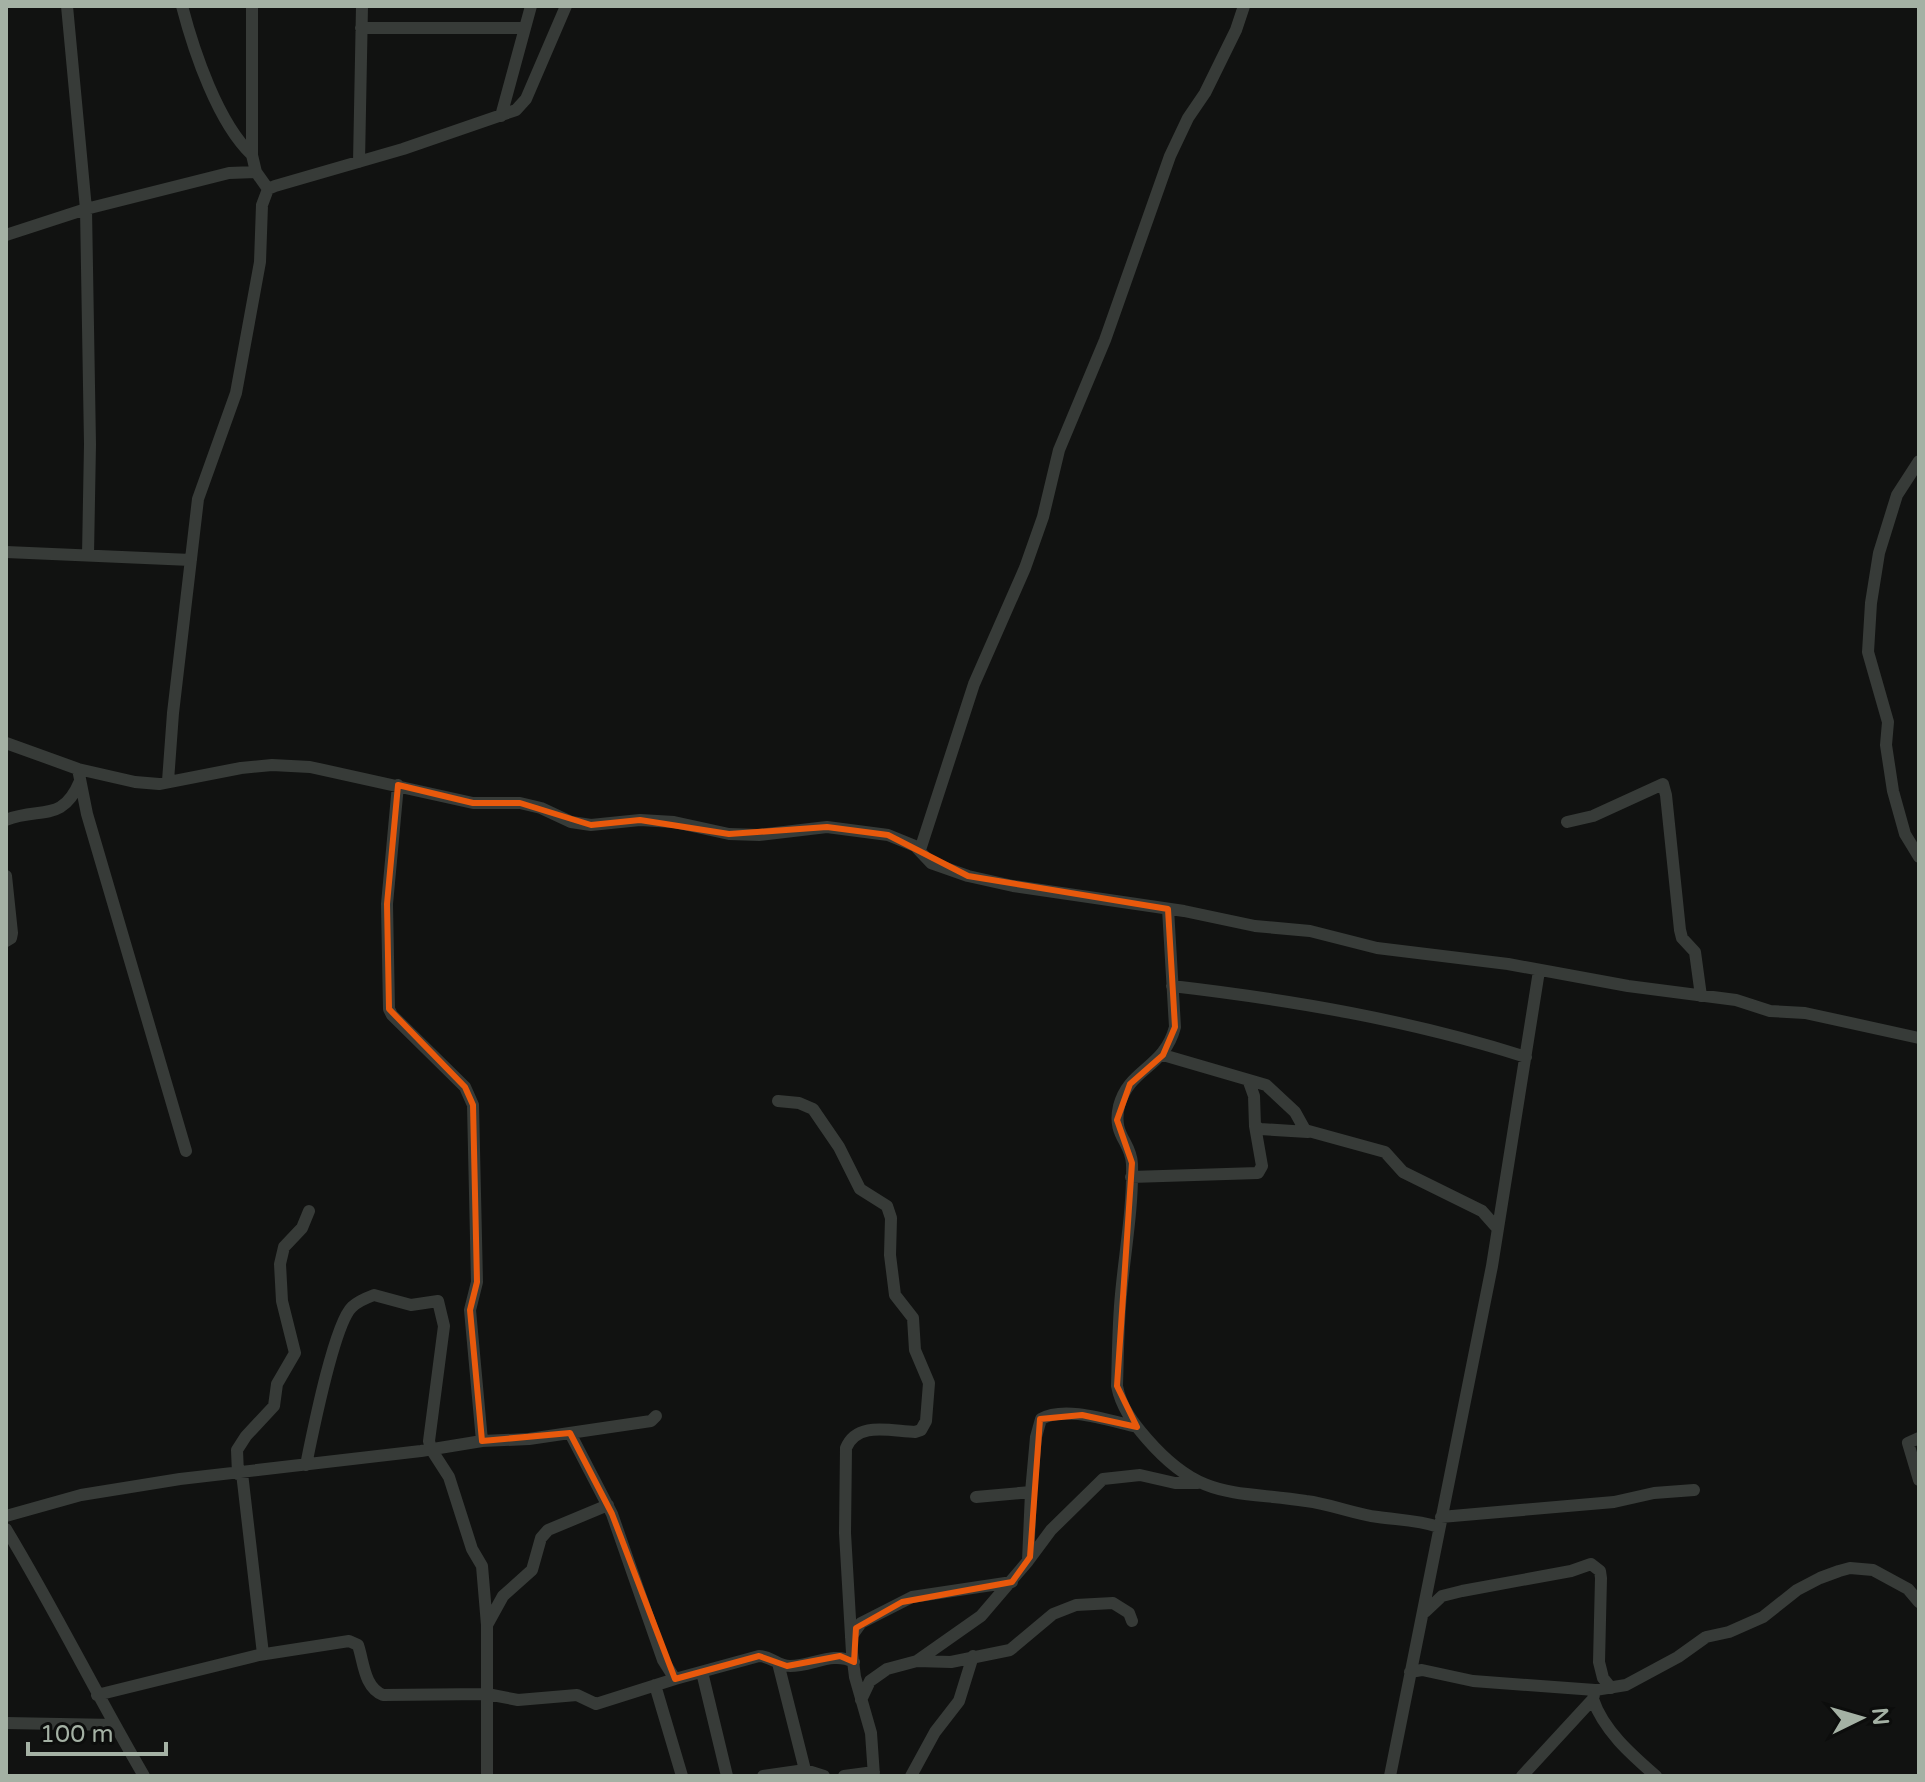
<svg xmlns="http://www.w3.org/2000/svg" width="1925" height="1782" viewBox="0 0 1925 1782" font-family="'Varela Round',sans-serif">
  <rect width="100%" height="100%" fill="#111211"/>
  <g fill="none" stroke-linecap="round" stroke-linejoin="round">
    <path stroke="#373b38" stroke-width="12" d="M67,6L86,209L90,444L88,555
      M182,6C194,52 218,123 252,155
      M252,6V155L256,172L268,189
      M361,28H525
      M501,116L531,6
      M359,162L362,6
      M6,235L86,209L229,173L256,172
      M1919,461L1897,495L1879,553L1871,603L1868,652L1888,722L1886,745L1893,791L1905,834L1919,857
      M6,552L191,560
      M6,743L78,769L135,782L159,784L241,768L272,765L310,767L473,803H520L541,808L571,822L591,825L640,820L674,822L729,834L759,835L827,827L888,835L915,846L931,863L968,876L1013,886L1184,911L1255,926L1310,931L1377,948L1508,964L1628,986L1736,1000L1770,1011L1805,1013L1919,1038
      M78,769L87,814L186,1151
      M168,781L173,713L198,499L236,393L260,262L262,205L268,189L275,186L403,149L516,110L526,99L566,6
      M398,785L387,904L389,1009L392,1015L465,1087L473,1105L477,1282L470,1310L482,1441
      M6,820C40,806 62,824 80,781
      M1567,822L1593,816L1663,784L1666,795L1680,930L1682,938L1695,952L1701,996
      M920,850L974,684L1025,568L1043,517L1059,450L1105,340L1170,156L1188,118L1205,93L1236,30L1244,6
      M6,876L12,933L11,938L6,941
      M1168,909L1175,1027C1164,1069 1129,1068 1119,1106C1112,1136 1131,1141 1132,1164C1133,1208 1125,1251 1121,1294C1118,1324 1118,1356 1117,1386C1121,1407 1133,1423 1147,1439C1201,1501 1233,1490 1306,1501C1331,1504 1354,1514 1378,1517C1399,1520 1418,1520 1439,1527
      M1172,986C1292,1000 1410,1020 1526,1057
      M1163,1055L1266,1085L1295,1112L1305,1130L1385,1152L1403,1172L1482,1211L1498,1229
      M1249,1082L1254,1096L1255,1126L1260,1129L1308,1132
      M778,1101L799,1103L813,1109L839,1147L860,1189L887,1206L891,1218L890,1255L895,1295L913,1318L915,1350L929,1383L926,1421L921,1430L915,1432C890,1431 857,1421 846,1448L845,1533L852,1653L855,1677L871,1733L874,1776
      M1131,1177L1258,1173L1262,1166L1255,1126
      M570,1433L612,1514L663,1660L675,1679
      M1919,1438L1908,1443L1919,1480
      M306,1465C312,1436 334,1324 352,1307C358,1301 366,1298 374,1295L411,1305L438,1301L444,1326L429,1441L431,1449L449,1477L472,1549L482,1566L487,1625V1776
      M242,1473L263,1654
      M238,1474L237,1450L246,1436L274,1406L277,1384L295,1353L282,1301L280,1264L284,1247L302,1228L309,1211
      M976,1497L1031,1492
      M6,1516L81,1495L180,1479L421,1451L482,1441L529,1439L651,1421L656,1416
      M1441,1517L1614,1502L1654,1493L1694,1490
      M6,1529C55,1610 96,1694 144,1776
      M1028,1561L1051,1530L1103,1479L1140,1475L1175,1483H1198
      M1425,1612L1442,1596L1462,1591L1571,1571L1591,1564L1600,1571L1601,1578L1599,1662L1603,1678L1611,1688
      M487,1625L503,1596L532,1570L541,1538L548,1530L608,1505
      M851,1637L861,1623L912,1597L1012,1582
      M917,1661L981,1616L1028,1561L1031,1492L1036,1437L1041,1419C1065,1405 1110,1421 1137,1427
      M778,1663L805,1770
      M702,1672L727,1776
      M1410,1672L1422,1670L1473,1681L1595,1690
      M655,1685L682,1776
      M97,1695L259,1655L349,1641L358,1645C364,1663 364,1687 383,1695L487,1694L518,1700L577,1695L596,1704L675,1679L759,1656C771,1656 778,1666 790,1666C813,1666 832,1651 854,1662
      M1593,1699C1603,1730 1632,1755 1656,1776
      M861,1700L870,1681L887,1669L917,1661L951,1662L1010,1650L1053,1614L1076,1605L1113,1603L1129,1613L1132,1621
      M6,1723L114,1725
      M763,1776L805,1770L824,1776
      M844,1776L874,1772
      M911,1776L935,1732L959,1701L973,1656
      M1390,1776L1492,1266L1539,971
      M1522,1776L1593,1699L1595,1690L1626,1685L1678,1657L1706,1637L1729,1632L1763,1617L1797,1590L1820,1578L1839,1571L1850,1568L1873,1570L1908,1589L1919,1602"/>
  </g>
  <path fill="none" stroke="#e8590c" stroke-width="6" stroke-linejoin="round" d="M398,785L473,803H520L591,825L640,820L729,834L827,827L888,835L968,876L1168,909L1175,1027L1163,1055L1130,1084L1117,1120L1132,1163L1117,1386L1137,1427L1082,1415L1040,1419L1030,1557L1012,1582L902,1602L856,1628L854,1662L840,1656L787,1666L759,1656L675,1679L612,1514L570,1433L482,1441L470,1310L477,1282L473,1105L465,1087L389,1009L387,904Z"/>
  <rect width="1925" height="1782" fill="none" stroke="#a4b1a4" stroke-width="16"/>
  <g transform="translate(1861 1718) rotate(85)" stroke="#0c0d0c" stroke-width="6" paint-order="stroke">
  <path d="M0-6L14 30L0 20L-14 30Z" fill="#a4b1a4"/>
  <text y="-12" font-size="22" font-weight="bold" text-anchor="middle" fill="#a4b1a4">N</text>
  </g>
  <path d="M28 1742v12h138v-12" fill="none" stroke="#a4b1a4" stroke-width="4"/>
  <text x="40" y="1742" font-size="24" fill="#a4b1a4" stroke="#0c0d0c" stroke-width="6" paint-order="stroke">100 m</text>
</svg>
